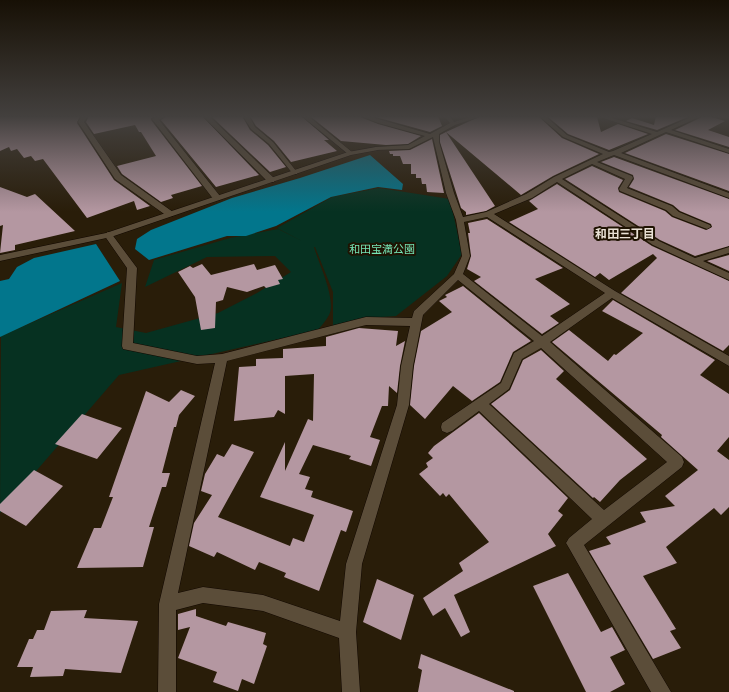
<svg xmlns="http://www.w3.org/2000/svg" width="729" height="692" viewBox="0 0 729 692" font-family="Poppins,'Noto Sans JP',sans-serif">
  <rect width="100%" height="100%" fill="#291d09"/>
  <path fill="#063121" d="M379,188L450,199L462,254L447,276L396,316L367,318L333,327V292L315,247H314C318,262 337,300 329,315C326,321 321,326 318,330L119,375L0,513L1,336L122,283L116,327L146,333L218,313L257,293L291,272L275,256L207,257L145,287L154,260L230,238L278,229L302,241L277,228L332,197Z"/>
  <path fill="#02768c" d="M370,155L403,184L402,190L378,187L331,197L276,226L246,236H227L149,260L135,249L137,239L151,230L232,198L300,178Z
    M96,244L120,281L0,337V281L9,279L17,267L34,258Z"/>
  <path fill="#b497a1" d="M0,116H80L77,123L114,180L150,206L137,210L134,201L87,218L43,159L35,161L31,156L24,158L17,149L11,151L9,147L0,151Z
    M89,116H156L151,118V120L202,186L171,195L173,198L161,202L122,174L117,166L156,156L141,132H139L135,125L94,134L86,122Z
    M167,116H202L259,175L216,187L161,120Z
    M211,116H242L250,130L268,145L286,167L270,172Z
    M250,116H301L329,140H324L337,151L291,162L274,141L256,126Z
    M310,116H360V117L378,124L421,136L408,144L386,145L341,141Z
    M372,116H438L442,126L430,132Z
    M481,116H538L562,138L599,154L553,176L521,195L446,132Z
    M547,116L597,117L601,132L618,124L648,134L609,150L568,134Z
    M656,116H690L657,130L626,121L632,118L654,125Z
    M702,116H708L725,121L708,130L729,137V147L675,130L700,118Z
    M446,132L495,206L486,211L466,215V212L461,208L440,142V135Z
    M666,134L729,154V191L625,153Z
    M432,139L444,193L427,192L426,184H422L421,178H416V174H411V164H403L400,156H393V154H390L389,151L410,150Z
    M614,157L729,199V246L695,256L660,240L565,179L592,166L623,180L618,188L619,192L665,211L672,217L706,230L712,227L711,224L680,211L673,205L629,187L634,179L633,175L601,162Z
    M557,184L652,246L729,281V345L723,351L621,293L657,258L653,254L609,280L600,273L595,277L509,222L538,209L529,201Z
    M0,187L27,197L35,194L75,231L15,245V250L0,253L3,225L0,226Z
    M487,219L563,268L535,279L570,304L550,316L559,323L542,334L474,281L481,277L467,269L471,256L468,233H470L468,223Z
    M729,255V271L707,261Z
    M202,264L211,275L254,264L257,270L275,265L283,279L278,280L280,284L266,288L264,286L247,292L227,287L223,300L216,302L215,328L201,330L195,297L178,272L190,266L193,268Z
    M463,286L531,341L513,352L500,382L472,401L453,386L425,419L410,405L414,366L421,331L452,312L439,301L447,297L445,295Z
    M613,300L715,360L700,375L729,394V437L717,451L729,460V507L721,515L714,508L666,547L677,563L643,576L676,629L670,631L681,648L653,659L589,551L611,544L606,537L646,522L640,512L675,506L665,496L698,470L661,437L662,435L552,342L569,330L608,361L614,354L616,355L643,333L602,311Z
    M359,328L398,331L396,346L405,341L400,366L397,393L389,386L388,406H382L370,437L380,440L371,466L349,459L351,456L313,445L299,474L310,477L305,489L313,491L311,497L353,511L346,532L341,530L319,591L284,577L286,573L259,562L255,570L217,552L214,557L189,546L194,523L212,495L201,491L205,474L217,454L224,457L232,444L254,452L218,517L290,546L293,538L304,542L314,515L260,497L285,442V471L308,419L313,421L314,374L285,376V414L278,410L274,417L234,421L239,367L256,366V359L283,358V349L326,346V337Z
    M541,350L564,371L556,379L647,459L620,480L600,502L594,497L593,498L491,404L510,390L523,360Z
    M181,390L195,396L179,415L176,427H174L162,473H170L166,487H162L149,527H154L143,567L77,568L94,528H101L113,497H109L146,391L169,402Z
    M479,413L568,498L558,511L563,515L548,534L556,546L454,595L470,632L461,637L445,608L433,616L423,598L463,571L459,563L489,542L449,494L446,497L443,493L440,496L419,474L428,467L426,463L433,458L428,453L434,446Z
    M82,414L122,428L97,459L55,444Z
    M34,470L63,486L26,526L0,511V504Z
    M568,573L601,632L612,627L625,650L610,657L625,684L610,692H586L533,586Z
    M377,579L414,595L401,640L363,622Z
    M196,609V616L226,626L228,622L266,633L263,644L267,646L254,684L242,679L238,691L213,682L217,672L178,658L190,627L178,630V614Z
    M87,610L84,618L138,621L121,673L65,669L63,676L30,677L33,667H17L29,639H33L37,630H44L51,611Z
    M421,654L514,691V692H418L422,670L418,668Z"/>
  <g fill="none" stroke-linecap="round" stroke-linejoin="round">
    <defs>
      <path id="minor" d="M82,116H88L84,122L121,175L173,212V216H167L115,179L78,122Z
        M159,116H166L159,120L220,196V200H214L152,119Z
        M203,116H209L274,178V182H268Z
        M243,116H249L255,127L273,142L297,172V174H293L269,144L251,129Z
        M302,116H308L352,152V154H348Z
        M361,116H368L430,134L450,123L444,116H450L454,122L473,116H480L479,117L455,125L439,134V142L454,193L463,217L486,212L526,194L554,177L603,154L563,137L539,116H545L567,135L609,152L613,151L652,134L600,117L599,116H606L657,132L693,116H700L699,117L671,130L729,149V153L666,132L621,153L729,193V198L614,155L597,162L632,176L633,178L627,188L672,206L679,212L710,225L711,227L707,229L673,216L666,210L620,191L619,189L625,179L592,164L562,179L659,241L695,258L729,247V253L703,261L729,273V280L653,245L557,182L532,198L494,214L615,291L729,356V366L612,298L550,342L682,457L684,462L682,467L584,545L671,692H651L569,548L566,543L569,538L592,519L479,411L452,431L447,433L442,431L441,427L442,423L501,383L514,353L534,341L458,280L423,315L413,366L409,405L362,564L356,632L360,692H342L339,638L263,611L203,603L176,610V692H158L159,604L215,363L197,364L123,349L122,346L127,268L104,235L108,232L111,233L137,268L133,343L197,356L222,354L366,317L412,318L414,311L454,274L462,256L456,220L446,193L433,137L409,149L374,150L373,149L376,147L408,145L425,136L378,123ZM487,217L605,293L542,336L463,274L470,256L464,222ZM366,325L410,326L401,366L397,405L346,564L340,621L263,595L203,587L178,593L227,361ZM541,348L667,462L604,510L489,404L509,389L522,359Z"/>
      <path id="tertiary" d="M376,147L379,149L378,150L351,155L111,237L0,261V255L106,233L348,152Z"/>
    </defs>
    <use href="#minor" stroke="#110700" stroke-width="1"/>
    <use href="#tertiary" stroke="#110700" stroke-width="1"/>
    <use href="#minor" fill="#5b4d39" fill-rule="evenodd"/>
    <use href="#tertiary" fill="#5b4d39" fill-rule="evenodd"/>
  </g>
  <linearGradient id="sky" x2="0" y2="1"><stop stop-color="#171005"/><stop offset="0.55" stop-color="#43403e"/><stop offset="1" stop-color="#43403e" stop-opacity="0"/></linearGradient>
  <rect width="729" height="212" fill="url(#sky)"/>
  <g text-anchor="middle" dominant-baseline="central" stroke-width="4" stroke-linejoin="round" paint-order="stroke">
    <g font-size="11" fill="#76e5b6" stroke="#1f1302">
      <text x="382" y="249">和田宝満公園</text>
    </g>
    <g font-size="12" font-weight="bold" fill="#e9e1d5" stroke="#1f1302">
      <text x="625" y="233">和田三丁目</text>
    </g>
  </g>
</svg>
